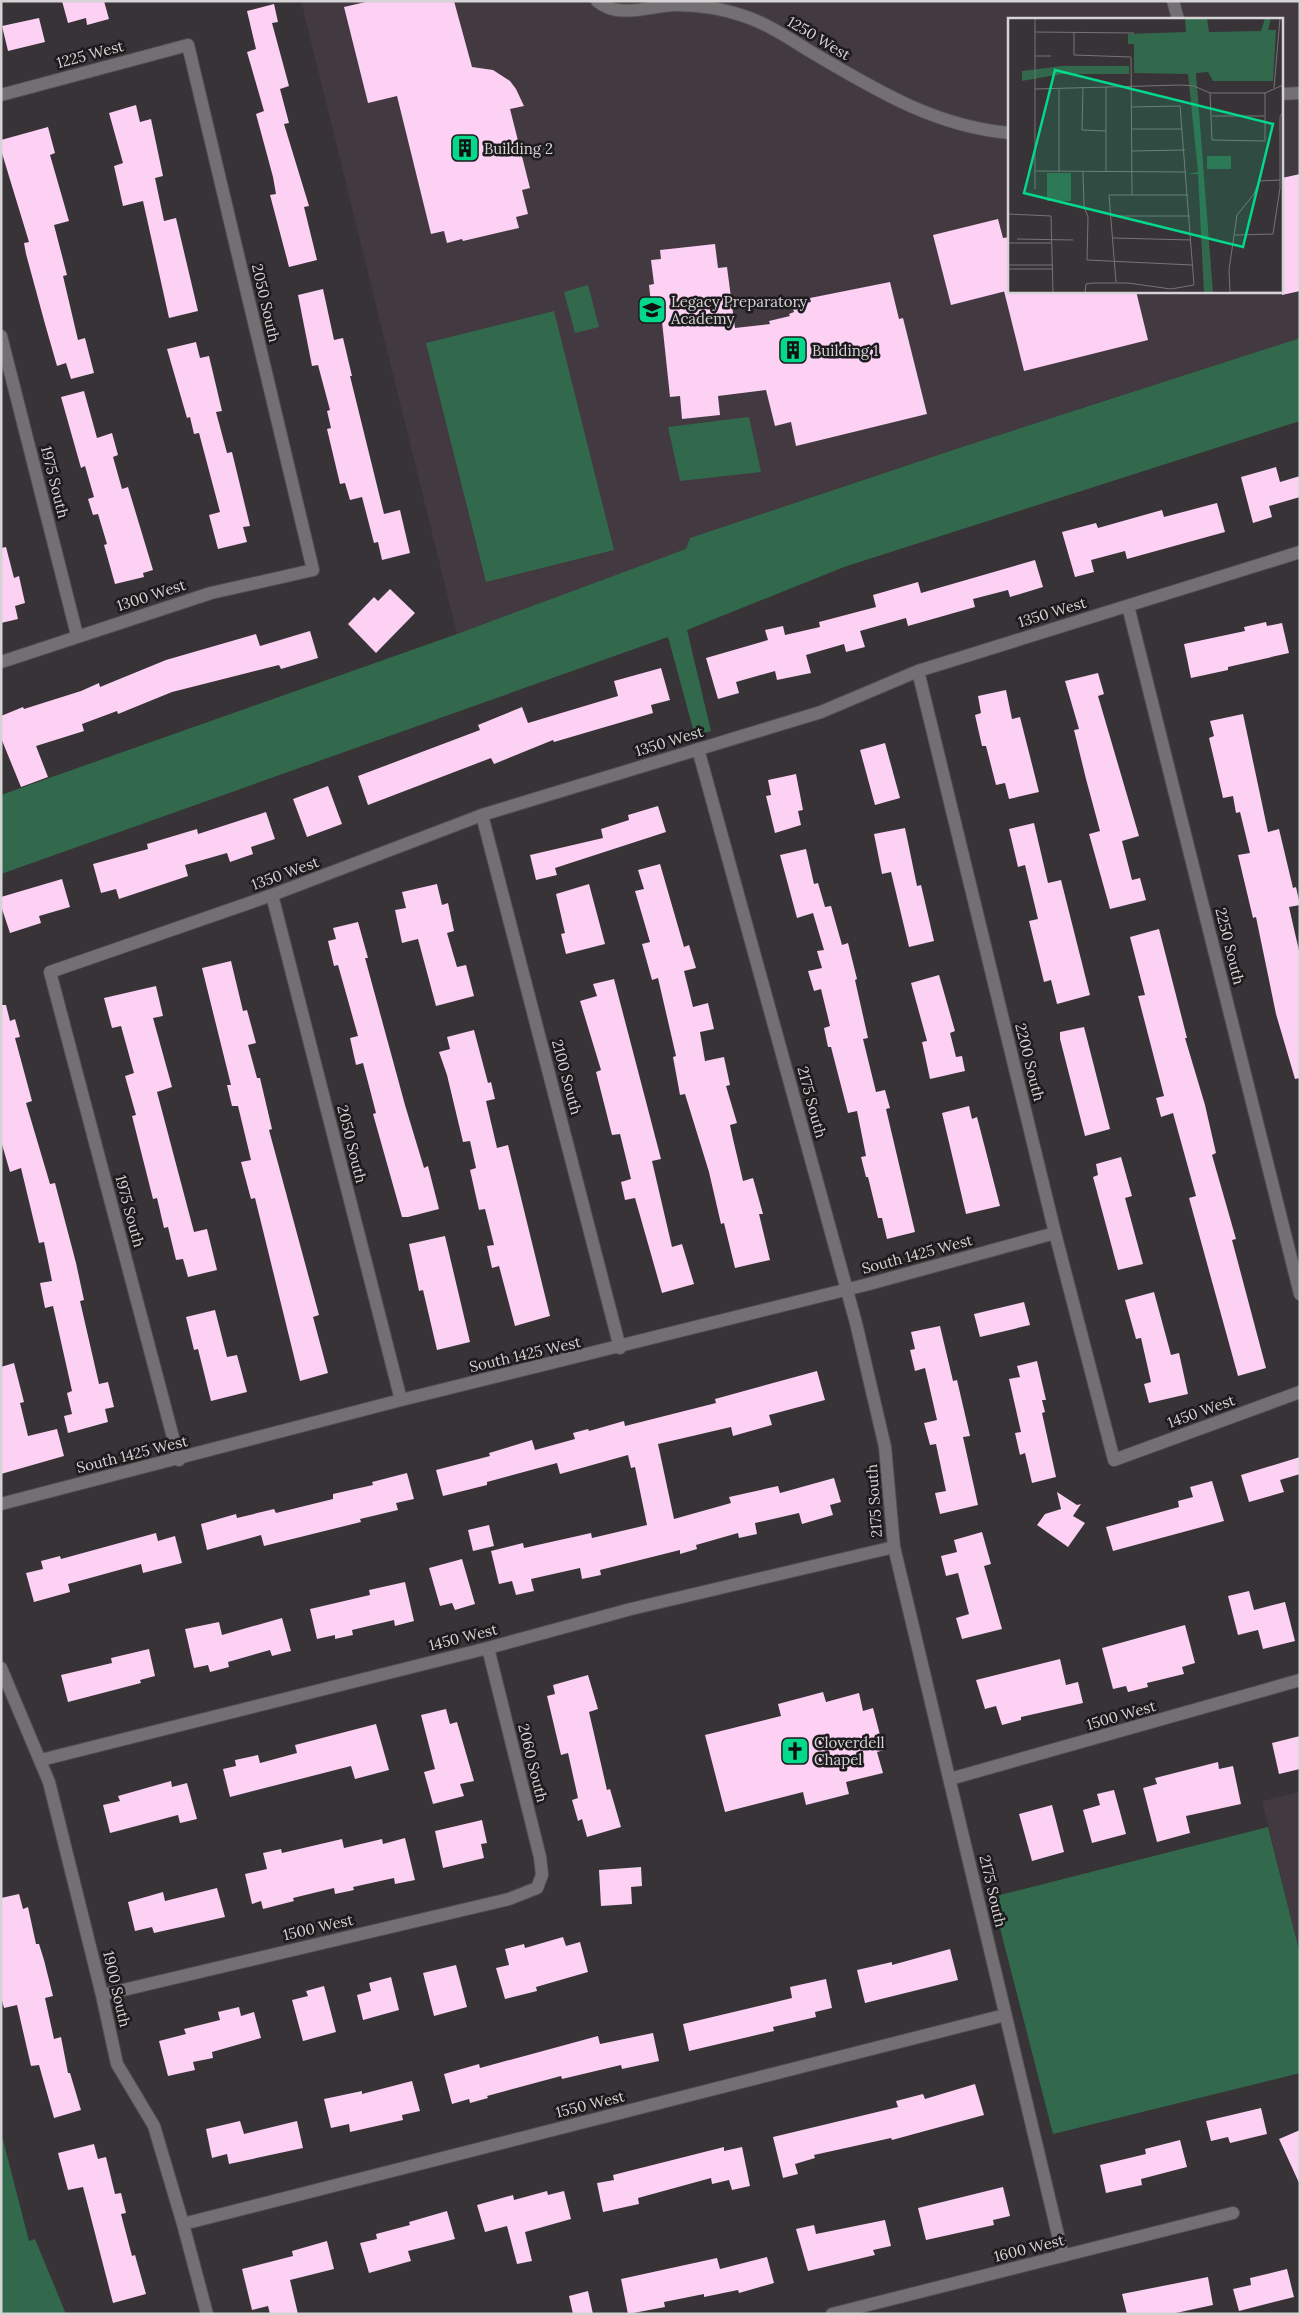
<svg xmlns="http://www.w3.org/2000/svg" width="1301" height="2315" viewBox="0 0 1301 2315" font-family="Lora,serif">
  <rect width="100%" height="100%" fill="#373336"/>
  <path fill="#433941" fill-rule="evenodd" d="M301,1H1300V338L962,447L690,538L687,549L457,634ZM1010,19H1282V291H1010Z
    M1300,1792V1954L1262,1801Z"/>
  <path fill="#32694c" d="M588,285L599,327L575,333L564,292Z
    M554,311L614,550L486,582L426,343Z
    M1300,338V421L844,567L687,630L711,731L695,736L668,637L1,874V795L457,634L686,549L690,538L962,447Z
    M749,417L761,472L680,481L668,427Z
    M1268,1827L1300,1954V2073L1053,2134L992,1897Z
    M1,2132L29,2241L35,2239L66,2314H1Z"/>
  <path fill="#fcd1f4" d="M62,1H104L109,19L87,25L86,18L68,23Z
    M370,1H454L472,67L493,70L510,81L516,89L524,106L510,109L530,188L522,190L528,214L516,217L519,228L463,241L462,239L447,243L444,231L431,234L397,96L368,103L344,7Z
    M274,4L278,22L272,23L289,86L280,89L289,123L284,124L309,206L304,207L317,260L289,267L270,195L276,194L273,177L256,114L264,111L247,52L256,49L247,11Z
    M39,18L45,42L8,51L2,26Z
    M136,105L140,122L151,119L163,176L155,178L164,221L176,218L198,311L169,318L143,201L123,206L114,166L123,163L109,113Z
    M48,127L55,153L50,155L69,221L54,225L67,275L63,276L78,340L85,338L94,373L71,379L66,363L57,366L45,324L26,254L24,243L29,242L1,150V140Z
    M1300,174V291L1282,295V178Z
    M998,219L1003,238L1010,237V290L951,305L933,235Z
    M715,244L718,268L727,267L735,328L770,324L769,321L790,316L789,314L794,312L792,306L811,302L810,298L890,282L899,319L903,318L927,414L796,446L791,422L775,426L766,390L718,396L720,415L682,419L680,396L670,397L661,312L652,313L649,285L654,284L651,260L661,259L660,250Z
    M323,289L334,340L343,338L352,376H350L384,514L400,510L410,553L382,560L378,542L374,543L362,497L350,500L345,483L340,484L327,429L331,428L327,411L330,410L318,365L312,366L298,295Z
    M1004,291H1136L1148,340L1024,371Z
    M196,342L200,358L209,356L222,411L216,412L227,453L232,452L250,526L243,527L247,542L218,549L209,515L220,512L199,433L194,434L190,417L187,418L167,349Z
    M84,391L97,438L112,433L118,455L113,457L122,489L128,487L153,570L143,573L144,577L115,584L104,545L107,544L98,514L93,515L88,499L94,497L85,466L81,468L61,397Z
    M1276,467L1280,482L1300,476V497L1269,506L1272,517L1253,523L1241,477Z
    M1217,503L1225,532L1127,559L1125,551L1091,560L1094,572L1075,577L1062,532L1096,523L1098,528L1162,510L1164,517Z
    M6,547L14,578L19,576L25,603L15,606L18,619L1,623V548Z
    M1035,560L1043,587L1010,597L1008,590L973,599L975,607L908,626L906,618L860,631L865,647L846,652L844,644L806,655L811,673L777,680L775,671L736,682L739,693L718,699L706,658L768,640L765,630L783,626L785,635L820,627L819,622L876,607L873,595L918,582L921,593Z
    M390,589L415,613L376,653L348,624L374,597L378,601Z
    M1266,622L1267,626L1282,623L1289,653L1228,667V670L1191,678L1184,644L1245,631L1244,627Z
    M310,631L318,658L281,669L279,665L172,692L118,714L117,711L82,724L84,731L36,746L48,777L21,787L1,738V716L23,707L24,709L81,691L99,683L100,687L166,660L256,634L260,646Z
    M661,668L670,700L651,705L653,713L554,742L553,740L494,764L491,758L368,805L358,776L480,730L478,725L522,707L528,723L618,696L614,681Z
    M1098,673L1104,694L1098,696L1139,836L1122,841L1132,880L1140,878L1146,900L1110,909L1089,834L1100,831L1086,779L1074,730L1079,729L1065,681Z
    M1006,690L1012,719L1020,717L1039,792L1009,799L1005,783L996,785L986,746H982L975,715L981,713L978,696Z
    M1243,714L1268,832L1279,829L1293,888L1296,887L1300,905L1289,907L1300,955V1078L1295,1079L1276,1014L1256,917L1253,918L1238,855L1250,853L1240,812L1236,813L1233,796L1223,798L1209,738L1214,736L1210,721Z
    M885,743L900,798L875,805L860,750Z
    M796,774L803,810L798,811L801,825L775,833L766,796L771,795L768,780Z
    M328,786L342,824L307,837L293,799Z
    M658,806L666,832L555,868L557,875L536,880L530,855L603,838L601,829L629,820L628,815Z
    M266,812L275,839L251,847L253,854L230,862L227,853L185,865L188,876L119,899L116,889L101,893L93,864L148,849L147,844L197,829L198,834Z
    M1034,823L1048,883L1061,880L1090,995L1057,1004L1051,980L1044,982L1029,921L1038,919L1025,865L1018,867L1009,829Z
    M905,828L917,886L921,885L934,941L909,947L891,872L882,874L874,834Z
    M806,849L814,884L818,883L825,907L831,906L842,945L848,943L857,979L855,980L868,1038L863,1039L876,1092L885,1090L890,1108L886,1109L915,1232L887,1239L882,1218H878L868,1177H866L861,1157L866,1156L857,1111L848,1113L831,1047H828L824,1028L830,1026L821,989L814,991L808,971L822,968L817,951L824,950L813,913L797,918L780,855Z
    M660,864L684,947L689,945L696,968L684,971L693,1007L708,1003L714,1029L700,1032L705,1061L724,1057L730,1085L726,1086L737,1123L730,1125L733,1139L743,1181L753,1178L763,1214H759L770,1260L735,1268L724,1223L721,1224L709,1172L685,1094L680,1095L673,1057L676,1056L658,978L652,980L642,944L650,942L635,891L644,889L638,870Z
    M62,879L70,907L39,916L41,923L10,933L1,906V897Z
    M437,884L442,905L448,903L454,931L447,933L457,967L466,965L474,996L436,1006L418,939L402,943L395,910L406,908L402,892Z
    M589,884L605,944L566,954L561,934L565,933L556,894Z
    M358,922L368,958H365L405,1105L424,1168L428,1166L439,1209L408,1217H402L373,1114L376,1113L363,1063L356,1065L350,1038L358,1036L338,965L334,966L328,941L336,939L333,928Z
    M1159,929L1187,1038H1185L1205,1105L1216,1153L1212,1155L1236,1239L1232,1240L1266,1368L1238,1376L1189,1198L1196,1196L1173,1113L1161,1117L1156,1098L1164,1096L1138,996L1145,995L1130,937Z
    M231,961L243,1011L247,1010L256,1043L248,1045L257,1078H260L272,1129L269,1130L319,1315L313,1317L328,1373L300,1381L255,1198L251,1199L241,1162L251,1160L238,1106H232L227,1085H231L202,968Z
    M939,975L955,1031L950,1033L956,1057L962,1056L965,1071L930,1079L922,1042L927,1041L911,983Z
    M614,979L661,1159L652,1161L672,1247L682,1244L694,1284L662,1293L635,1198L625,1200L621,1182L631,1179L620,1134L612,1135L596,1072L601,1070L580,1001L597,996L593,984Z
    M156,986L163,1016L153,1018L172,1087L157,1092L194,1232L207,1229L217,1270L188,1277L183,1259L176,1260L168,1227L164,1228L157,1198L153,1199L132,1116L136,1115L125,1076L134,1073L121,1026L112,1028L104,998Z
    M1,1005H6L10,1021L15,1019L20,1037L15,1038L32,1101L26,1103L50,1184L55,1183L76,1263L84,1300L80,1301L99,1384L108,1382L114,1407L105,1409L108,1422L68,1433L64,1416L72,1414L67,1393L72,1391L53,1306L45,1308L40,1283L52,1281L44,1242L39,1243L21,1168L10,1172L1,1141Z
    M1084,1027L1110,1129L1085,1136L1060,1039V1032Z
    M474,1030L488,1083L491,1082L495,1099L486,1101L497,1148L508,1145L550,1316L515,1326L499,1266L492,1268L487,1246L494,1245L485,1209L479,1210L470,1170L476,1168L470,1141L463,1142L447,1075L439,1052L450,1049L447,1037Z
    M969,1106L972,1119L977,1117L1000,1206L966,1214L942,1113Z
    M1121,1157L1132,1196L1125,1198L1143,1264L1118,1270L1093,1177L1098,1175L1096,1164Z
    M445,1236L470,1342L437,1350L423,1290L419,1291L409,1244Z
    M1154,1292L1171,1355L1179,1353L1188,1394L1149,1403L1144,1384L1151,1382L1141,1338L1136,1339L1125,1300Z
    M1024,1302L1030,1325L980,1337L974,1314Z
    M215,1310L227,1357L237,1355L247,1392L211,1401L198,1349L194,1350L186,1317Z
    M940,1326L953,1381L957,1380L970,1436L963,1437L978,1505L940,1514L935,1493L946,1491L936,1444L930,1445L924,1423L937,1420L925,1368L915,1371L910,1350L915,1349L911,1332Z
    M1037,1361L1046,1400H1042L1045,1412L1042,1413L1056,1477L1032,1483L1025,1453L1020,1455L1015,1433L1021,1432L1009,1379L1020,1377L1017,1366Z
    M14,1363L24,1402L20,1403L28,1436L57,1429L64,1456L1,1474V1367Z
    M817,1371L825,1400L769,1415L772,1425L733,1436L731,1427L658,1444L674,1519L731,1503L729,1497L778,1486L780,1493L834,1478L841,1502L830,1505L833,1515L802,1524L799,1513L755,1523L757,1534L739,1538L738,1533L696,1545L697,1549L680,1554V1550L600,1570L601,1575L582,1579L580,1568L531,1579L534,1591L516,1595L512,1581L499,1584L491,1551L523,1543L524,1548L591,1533L592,1538L647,1525L635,1467L631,1468L628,1455L560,1474L557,1463L487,1482V1485L443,1496L436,1470L490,1456L489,1453L532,1440L535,1450L575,1439L573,1433L588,1429L589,1431L624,1421L625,1426L716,1403L715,1399Z
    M1300,1457V1474L1280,1480L1284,1492L1249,1502L1241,1475Z
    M407,1473L414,1499L396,1503L398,1510L360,1519L361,1522L264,1546L261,1535L207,1550L201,1524L236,1514L237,1518L274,1509L276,1513L333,1499V1494L373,1485L372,1482Z
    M1212,1481L1224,1521L1113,1551L1106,1527L1179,1507L1178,1501L1193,1497L1190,1487Z
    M1057,1492L1077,1505L1081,1504L1073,1516L1085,1523L1068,1547L1037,1525L1045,1514L1061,1509Z
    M489,1525L494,1546L473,1551L468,1530Z
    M982,1532L991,1564L984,1566L1002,1629L962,1639L956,1618L969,1614L958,1573L946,1576L941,1556L957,1552L954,1540Z
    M156,1533L158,1541L175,1536L182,1563L143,1573L141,1564L68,1584L70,1592L34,1602L26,1573L43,1569L41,1561L60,1556L61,1559Z
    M462,1559L475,1604L455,1610L452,1603L440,1606L429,1568Z
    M405,1582L414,1621L395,1626L394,1620L352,1630L353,1635L335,1639V1635L317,1639L310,1609L370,1595L369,1590Z
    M1249,1591L1254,1610L1285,1602L1295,1641L1263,1649L1258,1630L1238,1635L1228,1596Z
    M282,1618L291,1651L272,1656L270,1650L228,1662L229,1667L210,1672L208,1665L194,1668L185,1629L219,1622L222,1635Z
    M1185,1625L1195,1663L1182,1667L1184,1674L1147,1683L1148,1687L1128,1692L1126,1686L1113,1689L1102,1648Z
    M149,1649L155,1676L140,1680L141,1683L68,1702L61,1675L112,1663L111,1658Z
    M1060,1659L1066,1685L1078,1682L1083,1703L1021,1717V1720L1002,1725L996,1706L985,1709L976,1680Z
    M588,1675L598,1709L589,1712L607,1790L610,1789L621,1827L587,1837L582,1819L578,1821L572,1800L578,1798L568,1753L561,1755L547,1696L555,1694L553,1685Z
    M823,1692L826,1702L859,1693L863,1711L873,1708L884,1750L877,1752L883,1773L846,1782L849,1794L806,1805L803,1792L725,1812L705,1735L781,1716L778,1704Z
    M446,1709L450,1724L457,1722L474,1781L460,1784L464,1796L433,1804L424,1772L435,1769L421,1715Z
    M376,1724L389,1770L355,1779L351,1766L230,1797L223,1769L236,1766L235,1760L258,1755L260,1763L297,1753L295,1745Z
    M1300,1736V1769L1279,1774L1272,1743Z
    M1218,1762L1219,1769L1233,1766L1241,1804L1186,1816L1190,1833L1157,1842L1143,1788L1157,1784L1155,1778Z
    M171,1781L172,1787L187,1783L197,1819L180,1823L178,1815L110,1833L103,1805L120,1801L118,1796Z
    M1114,1790L1126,1834L1092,1843L1083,1810L1100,1805L1097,1794Z
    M1052,1805L1064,1852L1032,1861L1019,1814Z
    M482,1820L487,1843L481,1844L484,1858L443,1868L435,1831Z
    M405,1838L415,1880L395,1884L394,1878L353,1887L354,1890L335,1894L334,1888L293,1898L294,1901L263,1909L261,1901L252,1904L245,1874L267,1869L263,1853L281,1849L282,1853L342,1839L344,1848L382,1839L383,1844Z
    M641,1867L642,1886L631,1887L632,1904L601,1906L599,1870Z
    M217,1888L225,1917L154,1933L152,1927L135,1931L128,1902L163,1892L165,1901Z
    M19,1894L23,1909L28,1907L36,1944H39L44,1960L53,1996L45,1998L54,2039L61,2037L68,2073H70L81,2110L54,2118L39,2065L31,2066L17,2005L4,2008L1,1997V1898Z
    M563,1937L566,1946L580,1942L588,1972L536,1987L537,1991L505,1999L496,1968L509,1965L505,1949L524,1944L525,1948Z
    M950,1949L958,1980L865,2003L857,1970L892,1962V1965Z
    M456,1965L467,2007L434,2016L423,1973Z
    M391,1977L399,2010L363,2020L357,1995L371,1991L369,1983Z
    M826,1979L832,2008L815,2012L816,2017L773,2027L774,2031L689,2051L683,2024L792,1998L790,1987Z
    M324,1986L336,2032L303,2041L292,2000L308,1996L306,1991Z
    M239,2007L241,2016L254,2012L261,2038L212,2052L213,2058L193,2062L195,2070L168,2076L159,2041L186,2034L184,2029L220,2020L218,2012Z
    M653,2033L659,2061L622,2069L621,2065L562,2079L561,2076L487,2096L488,2098L470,2103L469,2099L452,2104L444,2074L479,2064L480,2068L598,2036L600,2044Z
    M412,2081L420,2111L402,2115L403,2120L350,2132L349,2124L331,2128L324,2099L362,2091V2094Z
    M975,2084L984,2115L892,2140L891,2138L814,2155L815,2158L795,2164L798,2174L783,2178L773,2137L898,2107L896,2101L923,2094L925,2099Z
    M1261,2108L1267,2134L1230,2143L1228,2137L1211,2141L1206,2121Z
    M240,2121L244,2134L297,2121L303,2148L229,2164L227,2154L212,2158L206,2129Z
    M1300,2130V2185L1279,2139Z
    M1180,2140L1187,2167L1141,2179L1142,2185L1106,2193L1100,2165L1146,2154L1145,2149Z
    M94,2144L98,2159L106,2157L115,2194L121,2193L126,2213L121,2214L132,2256L135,2255L146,2294L113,2303L83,2187L68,2190L58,2153Z
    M724,2147V2151L742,2147L750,2186L732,2190L729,2180L712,2184L711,2178L638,2198L639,2204L603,2212L597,2183L614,2180L613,2175Z
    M1003,2187L1010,2216L993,2220L994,2225L926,2240L918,2208Z
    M547,2191L548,2195L564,2191L571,2219L525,2232L532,2261L517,2264L507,2226L485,2232L477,2205L513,2195L514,2200Z
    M447,2211L455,2239L408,2251L411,2261L369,2273L360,2243L377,2239L376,2234L410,2225L409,2222Z
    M885,2220L891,2246L873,2250L875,2255L808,2271L796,2229L814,2225L816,2234Z
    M327,2241L334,2269L290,2280L298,2314H270L268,2306L252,2310L242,2269L293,2256L292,2251Z
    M767,2257L774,2283L739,2293L738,2290L704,2297V2294L664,2302L665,2307L628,2314L621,2279L717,2258L720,2269Z
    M1287,2269L1294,2297L1239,2311L1233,2289L1251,2285L1250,2278Z
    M1208,2277L1213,2305L1171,2314H1127L1122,2294Z
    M588,2291L593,2314H573L569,2296Z"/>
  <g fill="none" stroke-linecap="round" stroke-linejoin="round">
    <defs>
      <path id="minor" d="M597,1C620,20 650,5 677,5C700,5 723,9 744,16C771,25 794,42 818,56C879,92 938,127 1010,133
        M1173,1L1178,19
        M1282,94L1300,93
        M1,95L188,45L313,570L211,593L1,662
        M1,336L77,635
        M1128,606L1300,1294
        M918,671L1055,1233L1114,1460L1300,1392
        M698,749L856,1323L885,1447L894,1547L1063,2256
        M482,815L620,1348
        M272,895L401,1400
        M179,1460L50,972L272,895L482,815L821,712L918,671L1300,552
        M1,1504L401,1400L869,1284L1055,1233
        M1,1668L49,1782L102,1995L117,2064L154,2126L183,2224L207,2314
        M41,1760L488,1648L631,1609L894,1547
        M950,1779L1300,1680
        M102,1995L509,1899L537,1888L542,1875L540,1857L488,1648
        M183,2224L1005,2015
        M832,2314L1233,2213"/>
    </defs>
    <use href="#minor" stroke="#524f51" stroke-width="14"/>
    <use href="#minor" stroke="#746f73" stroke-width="12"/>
  </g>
  <defs>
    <symbol id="building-square" viewBox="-11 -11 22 22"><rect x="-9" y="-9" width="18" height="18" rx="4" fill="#04d98b" stroke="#1d1b1d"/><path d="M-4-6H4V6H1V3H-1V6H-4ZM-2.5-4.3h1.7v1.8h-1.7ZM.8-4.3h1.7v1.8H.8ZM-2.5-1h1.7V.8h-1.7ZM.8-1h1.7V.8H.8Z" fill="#111"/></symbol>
    <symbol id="school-square" viewBox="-11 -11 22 22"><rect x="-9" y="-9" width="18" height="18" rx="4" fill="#04d98b" stroke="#1d1b1d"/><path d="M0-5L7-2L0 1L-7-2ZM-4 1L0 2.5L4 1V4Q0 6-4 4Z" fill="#111"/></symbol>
    <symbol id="church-square" viewBox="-11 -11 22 22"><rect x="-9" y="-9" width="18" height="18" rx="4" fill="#04d98b" stroke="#1d1b1d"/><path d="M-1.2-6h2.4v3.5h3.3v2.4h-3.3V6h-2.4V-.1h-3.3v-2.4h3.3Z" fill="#111"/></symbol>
  </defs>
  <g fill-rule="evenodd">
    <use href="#building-square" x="449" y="132" width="32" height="32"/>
    <use href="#school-square" x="636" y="294" width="32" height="32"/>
    <use href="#building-square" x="777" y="334" width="32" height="32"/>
    <use href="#church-square" x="779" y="1735" width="32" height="32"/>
  </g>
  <g text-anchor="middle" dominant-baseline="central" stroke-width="5" stroke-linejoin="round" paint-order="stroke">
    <g font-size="15" fill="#d6d3d5" stroke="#1d1b1d">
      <text transform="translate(819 38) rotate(31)">1250 West</text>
      <text transform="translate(90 54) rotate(-15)">1225 West</text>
      <text transform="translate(266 303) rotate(77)">2050 South</text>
      <text transform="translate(55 482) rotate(76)">1975 South</text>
      <text transform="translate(151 595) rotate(-18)">1300 West</text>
      <text transform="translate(1052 612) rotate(-17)">1350 West</text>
      <text transform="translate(669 741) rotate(-17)">1350 West</text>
      <text transform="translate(285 873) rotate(-20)">1350 West</text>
      <text transform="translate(1230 946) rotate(76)">2250 South</text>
      <text transform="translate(1030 1062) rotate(76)">2200 South</text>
      <text transform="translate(567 1077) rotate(75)">2100 South</text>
      <text transform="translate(812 1102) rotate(75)">2175 South</text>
      <text transform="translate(352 1144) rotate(76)">2050 South</text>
      <text transform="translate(130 1211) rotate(75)">1975 South</text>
      <text transform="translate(917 1254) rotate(-15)">South 1425 West</text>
      <text transform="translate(525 1354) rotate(-13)">South 1425 West</text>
      <text transform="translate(1201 1411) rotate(-20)">1450 West</text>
      <text transform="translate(132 1454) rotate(-14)">South 1425 West</text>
      <text transform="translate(874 1501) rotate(-94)">2175 South</text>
      <text transform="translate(463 1637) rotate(-14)">1450 West</text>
      <text transform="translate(1121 1715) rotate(-16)">1500 West</text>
      <text transform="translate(533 1763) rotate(76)">2060 South</text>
      <text transform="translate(993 1891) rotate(77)">2175 South</text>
      <text transform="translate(318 1927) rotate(-13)">1500 West</text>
      <text transform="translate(117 1989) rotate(77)">1900 South</text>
      <text transform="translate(590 2104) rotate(-14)">1550 West</text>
      <text transform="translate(1029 2248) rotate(-14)">1600 West</text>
    </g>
    <g font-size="15" fill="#d6d3d5" stroke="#1d1b1d" text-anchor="start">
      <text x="484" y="148">Building 2</text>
      <text x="671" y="301">Legacy Preparatory<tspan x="671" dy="17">Academy</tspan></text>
      <text x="812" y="350">Building 1</text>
      <text x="814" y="1742">Cloverdell<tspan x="814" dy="17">Chapel</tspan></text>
    </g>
  </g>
  <g transform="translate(1008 18)">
    <rect width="275" height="275" fill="#373336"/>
    <path d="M177,0H199L201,14L253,13L257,0H263L260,12H268L265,63H205L200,54L188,55L205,275H196L190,156H180L190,154L180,56L126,55V26H120V16L178,14ZM54,48H121V56H53L14,63V53ZM199,138H223V151H199ZM39,155H63V183H39Z" fill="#32694c"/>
    <path fill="none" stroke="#777376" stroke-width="1" d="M27,0V171M27,14L126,15M66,14V37L123,39L124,177M27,38H43M75,69L74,112L98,113M98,69V154M266,70L272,0M27,71L173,67L186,68L202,75H257L275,67M51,71V154M202,75L204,122L257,123V75M204,98H256M124,111H174M124,133L177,132M27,153L178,154M75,154L76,189L80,199L79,242L184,247M0,196L43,198L45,275M104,198H182M227,217L265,216L272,170V99L275,94M105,220L183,222M9,221L65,222M0,225H44M0,247H45M0,251H45M108,264L101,177H180M222,274H275M77,275L78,266L84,265H120L163,271L186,267L172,88L123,89M222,275L221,252L229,197L246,176L251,163L272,162"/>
    <path fill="#04d98b" fill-opacity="0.15" stroke="#04d98b" stroke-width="2.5" d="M47,52L265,106L235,229L16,175Z"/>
    <rect width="275" height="275" fill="none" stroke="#d6d3d5" stroke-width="2.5"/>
  </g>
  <rect width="1301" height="2315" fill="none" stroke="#d6d3d5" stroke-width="5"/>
</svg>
